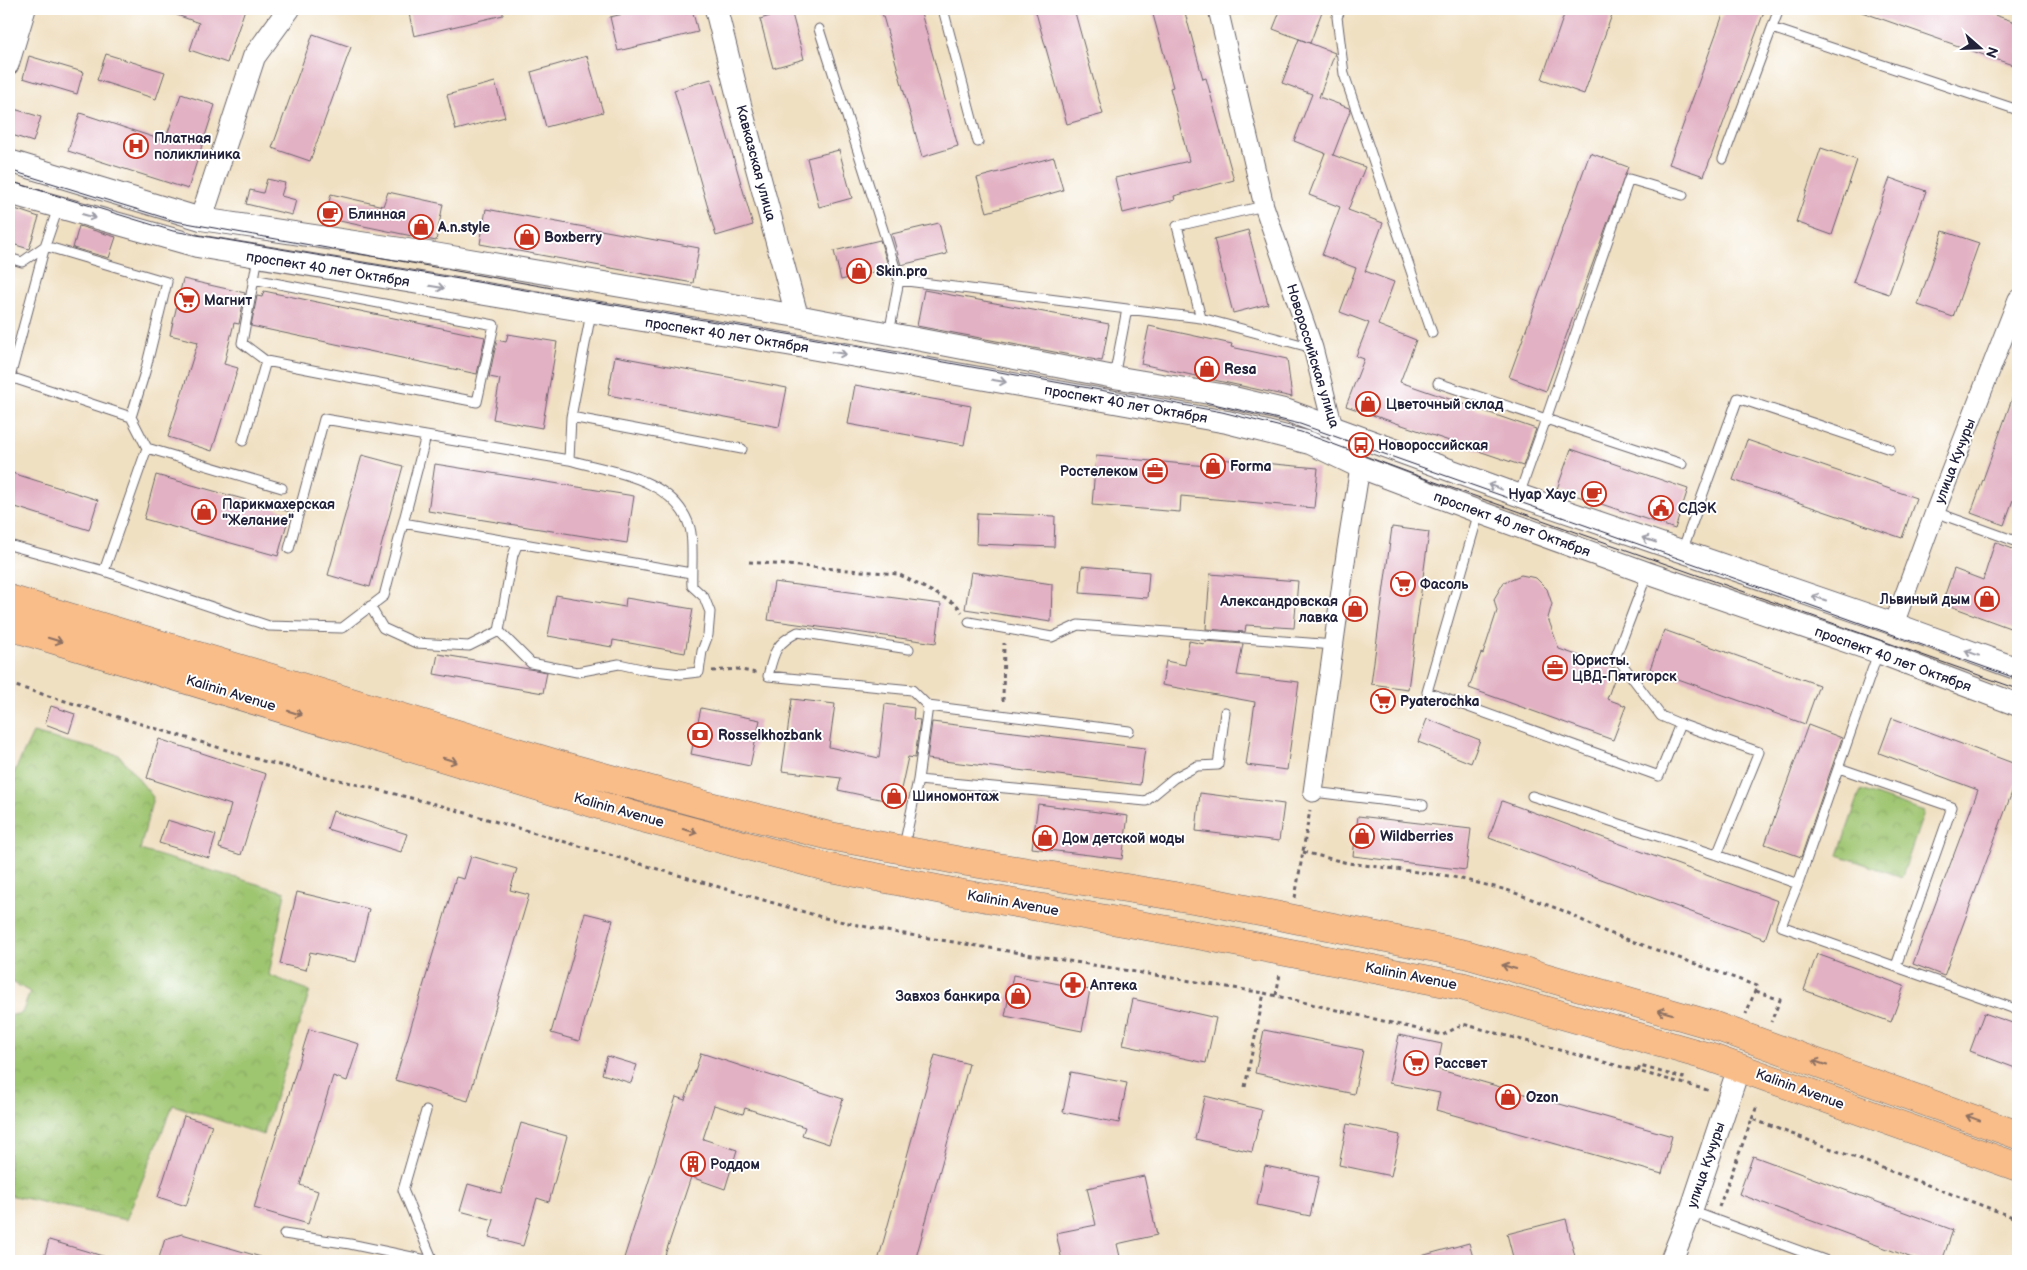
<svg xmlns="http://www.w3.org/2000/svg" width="2027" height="1270" viewBox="0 0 2027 1270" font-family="'Balsamiq Sans',sans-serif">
  <defs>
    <pattern id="park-crowns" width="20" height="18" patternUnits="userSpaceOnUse" patternTransform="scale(1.25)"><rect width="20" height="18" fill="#9ec570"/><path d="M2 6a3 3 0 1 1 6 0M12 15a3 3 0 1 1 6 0" fill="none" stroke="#88a962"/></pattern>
  </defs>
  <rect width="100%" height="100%" fill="#fff"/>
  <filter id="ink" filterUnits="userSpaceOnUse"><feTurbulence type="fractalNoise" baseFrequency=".02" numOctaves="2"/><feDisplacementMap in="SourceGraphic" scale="10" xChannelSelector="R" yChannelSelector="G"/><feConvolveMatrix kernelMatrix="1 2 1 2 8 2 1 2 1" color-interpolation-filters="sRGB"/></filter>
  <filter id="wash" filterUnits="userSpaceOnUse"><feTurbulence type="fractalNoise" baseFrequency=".0096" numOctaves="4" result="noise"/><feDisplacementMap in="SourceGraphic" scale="20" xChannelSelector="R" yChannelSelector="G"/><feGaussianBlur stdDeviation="1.12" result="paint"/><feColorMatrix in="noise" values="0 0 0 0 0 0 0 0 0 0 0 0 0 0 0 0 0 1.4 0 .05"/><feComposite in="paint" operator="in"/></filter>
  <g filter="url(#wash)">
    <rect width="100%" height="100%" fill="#f0e0c2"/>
    <path fill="url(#park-crowns)" stroke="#607456" d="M33,733L119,755L153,797L140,850L285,892L269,975L310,991L263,1135L173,1105L126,1220L9,1195V1016L22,1013L30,992L9,980V783Z
      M1861,790L1924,812L1902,877L1838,855Z"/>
    <g id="blocks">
      <path fill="#e2b1c3" d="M166,9H245L227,63L190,50L199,23L166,11Z
        M408,9H503V15L414,36Z
        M645,9H692L698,32L618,51L610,17Z
        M881,9H920L958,146L922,157Z
        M1035,9H1074L1103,114L1067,124Z
        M1162,9H1184L1203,79L1206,78L1234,180L1174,196L1175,200L1123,213L1115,178L1189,161L1170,88L1173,87L1152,11Z
        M1281,9H1323L1310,43L1273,29Z
        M1566,9H1614L1584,94L1542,79Z
        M1725,9H1765L1704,176L1669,164Z
        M1859,9H1977L2018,23V67L1859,11Z
        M791,10L804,59L773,68L760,19Z
        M313,34L351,47L310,161L272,148Z
        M1299,39L1335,53L1319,97L1349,108L1350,111L1333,155L1365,167L1348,210L1383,223L1365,271L1394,282L1378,325L1416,340L1400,382L1536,429L1523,466L1346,406L1364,359L1356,356L1369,323L1340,312L1356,268L1322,255L1340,207L1309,195L1325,153L1294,141L1312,94L1282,83Z
        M106,54L165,72L156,99L97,80Z
        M29,56L83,72L77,94L23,78Z
        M587,56L603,112L546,127L531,72Z
        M711,79L753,225L716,236L674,90Z
        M495,82L505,117L456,130L447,95Z
        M181,94L215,105L188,189L68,151L80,113L165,141Z
        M14,109L41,117L33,142L9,134V124Z
        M1821,148L1857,160L1832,235L1796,222Z
        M839,150L852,198L819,207L807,158Z
        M1590,153L1628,167L1546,391L1509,377Z
        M1054,157L1063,190L987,212L977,178Z
        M1890,178L1926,191L1889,294L1853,282Z
        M267,179L285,183L281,196L296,200L292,215L246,204L250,190L263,193Z
        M388,192L443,204L436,241L325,218L331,194L383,206Z
        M9,207L39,217L29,249L9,243Z
        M486,209L699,248L693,283L480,244Z
        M939,223L947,254L901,265L892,234Z
        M79,226L116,237L109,258L73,248Z
        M1248,230L1268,304L1233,313L1214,239Z
        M1943,231L1979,243L1953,317L1918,305Z
        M880,240L889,268L841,280L834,251Z
        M183,279L245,293L239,324L234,323L224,364L238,368L212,451L168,437L198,342L170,335Z
        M924,290L1109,324L1102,361L917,326Z
        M264,291L485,337L477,374L251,326L257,296L262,297Z
        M1149,326L1232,344L1231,347L1287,359L1292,397L1141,364Z
        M508,334L557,342L542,428L493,419L500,379L489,377L497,340L506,342Z
        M615,356L787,388L779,427L608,395Z
        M855,385L971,406L964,445L848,424Z
        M2016,388H2018V486L2004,525L1971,513Z
        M1747,440L1916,498L1902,538L1733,480Z
        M1571,449L1688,489L1675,529L1557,489Z
        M362,455L403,466L370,587L328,575Z
        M1096,456L1207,466L1208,458L1318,468L1314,508L1181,496L1180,512L1092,505Z
        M435,464L634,496L627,543L428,511Z
        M9,472L98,500L89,530L9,505Z
        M156,475L290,512L278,556L144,519Z
        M977,513L1055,516L1054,547L976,544Z
        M1392,527L1429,532L1408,689L1371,684Z
        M1995,542L2018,551V631L1942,603L1954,569L1983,580Z
        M1082,566L1149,572L1147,598L1080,593Z
        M971,572L1052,584L1051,622L965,609Z
        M1210,574L1298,581L1294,628L1246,625L1245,632L1206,629Z
        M1521,575L1536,578L1547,589L1552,604L1548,618L1559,649L1618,669L1607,699L1626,706L1613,740L1469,688L1481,653L1483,654L1497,611L1494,599L1504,582Z
        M774,582L941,604L936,643L768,620Z
        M556,595L625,607L626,598L693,609L685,653L613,640L612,647L548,636Z
        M1664,630L1819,685L1805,724L1650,669Z
        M1189,641L1204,644L1205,641L1243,644L1237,675L1299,682L1287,770L1246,765L1255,702L1162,685L1166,661L1185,665Z
        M438,654L547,672L543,693L434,674Z
        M792,699L835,704L829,747L879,758L885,704L914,708L913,719L920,720L915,758L908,757L898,803L838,790L841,778L782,771Z
        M51,706L75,714L69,733L45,724Z
        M701,708L760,720L750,766L691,754Z
        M1892,718L2018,765V776L1944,976L1913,964L1978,790L1879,753Z
        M1427,719L1480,740L1471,763L1418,742Z
        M932,722L1145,748L1140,785L927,759Z
        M1808,725L1842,738L1801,857L1765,844Z
        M159,739L266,774L241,855L219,848L231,805L147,778Z
        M1200,793L1284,804L1279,841L1196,831Z
        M1502,801L1778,901L1765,939L1489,838Z
        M1038,804L1128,816L1122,859L1032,848Z
        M333,811L407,834L401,852L327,829Z
        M1358,816L1471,829L1466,870L1353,856Z
        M167,820L216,835L209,858L159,843Z
        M471,856L517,869L510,890L529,895L468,1101L395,1080L456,877L464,879Z
        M297,892L369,909L356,962L310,952L306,970L280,964Z
        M585,913L613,920L579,1041L551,1033Z
        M1817,954L1904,986L1891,1022L1804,990Z
        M1013,975L1090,990L1082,1031L1005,1016Z
        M1133,999L1216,1018L1206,1063L1123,1045Z
        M1984,1013L2018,1025V1069L1970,1051Z
        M309,1029L359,1044L347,1081L333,1076L300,1185L318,1191L308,1224L254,1208Z
        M1264,1030L1363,1050L1354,1094L1255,1073Z
        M1399,1035L1442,1044L1437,1069L1672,1136L1662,1174L1436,1110L1440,1093L1389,1083Z
        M701,1053L843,1099L829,1144L802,1135L805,1127L745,1108L743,1114L714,1105L703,1139L737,1150L725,1189L691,1177L663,1261H623L676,1097L685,1100Z
        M935,1055L969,1064L915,1261H878Z
        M607,1056L637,1065L631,1083L602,1074Z
        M1071,1072L1127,1083L1119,1123L1063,1112Z
        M1205,1096L1262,1110L1252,1152L1195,1139Z
        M184,1116L212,1125L186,1206L158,1197Z
        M521,1123L567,1136L549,1202L537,1198L523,1246L489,1237L494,1220L460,1211L468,1184L501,1193Z
        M1347,1124L1400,1135L1391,1176L1339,1165Z
        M1753,1156L1953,1230L1942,1261H1920L1739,1194Z
        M1265,1166L1319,1177L1310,1216L1257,1205Z
        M1144,1176L1157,1235L1117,1244L1121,1261H1062L1056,1233L1096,1225L1087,1188Z
        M1566,1219L1576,1261H1514L1507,1234Z
        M182,1234L261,1257L260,1261H158L165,1239Z
        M49,1240L106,1257V1261H43Z
        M1469,1243L1474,1261H1422L1421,1256Z"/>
    </g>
  </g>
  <g filter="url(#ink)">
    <use href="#blocks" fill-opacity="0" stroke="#6a646a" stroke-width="1"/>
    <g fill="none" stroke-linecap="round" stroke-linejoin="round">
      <defs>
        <path id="service" d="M943,9L978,142
          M1341,9L1337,17L1344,74L1432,333
          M1772,28L2018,110
          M819,29L899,280
          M1723,159L1779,9
          M9,258L22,262L45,246L58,208
          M253,279L494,325L477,402L266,361
          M591,313L571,417L569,460C612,472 675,478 690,528C694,541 691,571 692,586L704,597L710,612L708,635L702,651L699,672L681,674L646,670L619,664L577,672L531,663L499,631L513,555L518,543L691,573
          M1201,318L1177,226L1264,206
          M889,334L899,280L1127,309
          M10,377L131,417L147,448
          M1114,377L1127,309L1201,318L1313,348
          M9,381L45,246L167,282L145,372L131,417
          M1438,383L1546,419L1519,495
          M571,417L742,449
          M243,441L266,361L242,343L258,257
          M1682,464L1546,419L1629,179L1683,195
          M1479,512L1427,692L1659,776L1680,724L1661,716L1616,656L1647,574
          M1935,512L2018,542
          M403,523L518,543
          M9,545L104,571L269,626L342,628L384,596L426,436L569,460
          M289,549L324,419L426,436
          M1682,551L1738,398L1890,449
          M104,571L147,448L282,488
          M370,606L383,628L416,643L469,646L499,631
          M969,622L1052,637L1078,625L1334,645
          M909,649L798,632C775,644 774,652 768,676L912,690L928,706L1129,731
          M1680,724L1759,752L1717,855
          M1839,768L1952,807L1896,966
          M918,780L1146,801L1174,778L1197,766L1218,765L1225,712
          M1313,792L1423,805
          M1532,796L1717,855L1798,884L1878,653
          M904,846L918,780L928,706
          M1798,884L1781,926L2018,1010
          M426,1111L403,1190L433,1261
          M1691,1211L1827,1261
          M284,1234L350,1244L431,1261"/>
        <path id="minor" d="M1218,9L1264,206L1313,348L1333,427L1360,467L1346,555L1313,792
          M9,65L26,9
          M1894,624L1935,512L2018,299"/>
        <path id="tertiary" d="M716,9L740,105L797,316
          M9,161L201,219L434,254L797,316L1114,377L1221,395L1288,411L1518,495L1894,624L2018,669
          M9,193L197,246L805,347L1227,422L1310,443L1360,467L1479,512L1647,573L1878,652L2018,705
          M201,219L254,57L289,9
          M1671,1261L1691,1211L1739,1067"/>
        <path id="primary" d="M9,599L557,764L702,804L830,836L961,861L1211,902L1465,954L1712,1025L2018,1135
          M9,626L642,818L830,868L958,893L1208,937L1461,986L1709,1057L2018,1167"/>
      </defs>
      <use href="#service" stroke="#6a646a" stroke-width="11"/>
      <use href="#minor" stroke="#6a646a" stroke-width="21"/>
      <use href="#tertiary" stroke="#6a646a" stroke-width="24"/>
      <use href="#primary" stroke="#6a646a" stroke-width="29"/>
      <path stroke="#6a646a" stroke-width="3" stroke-dasharray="4 4" stroke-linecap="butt" d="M749,562L898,574L956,604L962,612
        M712,671L737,669L756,673
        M9,684L263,761L439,805L825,918L886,931L1264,993
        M1003,701L1004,643
        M1303,852L1348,863L1449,876L1507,890L1564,911L1601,930L1757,986L1746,1014
        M1295,898L1310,810
        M1756,991L1780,1000L1771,1022
        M1276,995L1280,974
        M1638,1071L1640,1066L1683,1078L1684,1073
        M1245,1087L1264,993L1443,1035L1463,1024L1711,1091
        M1752,1119L1757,1106
        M1719,1207L1752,1119L2018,1219"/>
      <use href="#service" stroke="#fff" stroke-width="9"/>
      <use href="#minor" stroke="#fff" stroke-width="19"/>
      <use href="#tertiary" stroke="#fff" stroke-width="22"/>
      <use href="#primary" stroke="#f8bd89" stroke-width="28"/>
      <path stroke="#22223b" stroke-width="1" d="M9,170L175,221L552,288
        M9,181L173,231L805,337L1222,412L1301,432L1421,477L2018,689
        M1205,402L1300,424L2018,679"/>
    </g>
    <defs><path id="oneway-shaft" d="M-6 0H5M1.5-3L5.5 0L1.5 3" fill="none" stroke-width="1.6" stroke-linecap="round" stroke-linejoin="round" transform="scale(1.25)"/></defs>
    <g stroke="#9c9ca7">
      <use href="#oneway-shaft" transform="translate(89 216) rotate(16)"/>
      <use href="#oneway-shaft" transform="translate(437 287) rotate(9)"/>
      <use href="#oneway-shaft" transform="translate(839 353) rotate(10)"/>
      <use href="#oneway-shaft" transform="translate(999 381) rotate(10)"/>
      <use href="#oneway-shaft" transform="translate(1495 487) rotate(-160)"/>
      <use href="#oneway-shaft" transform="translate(1649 540) rotate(-161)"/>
      <use href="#oneway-shaft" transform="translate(1819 598) rotate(-161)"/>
      <use href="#oneway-shaft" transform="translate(1972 653) rotate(-160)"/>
    </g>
    <g stroke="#8d7062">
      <use href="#oneway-shaft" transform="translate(55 640) rotate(17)"/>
      <use href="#oneway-shaft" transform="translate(295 713) rotate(17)"/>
      <use href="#oneway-shaft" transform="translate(450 760) rotate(17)"/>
      <use href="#oneway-shaft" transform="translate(690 831) rotate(15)"/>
      <use href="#oneway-shaft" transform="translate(1509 967) rotate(-164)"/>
      <use href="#oneway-shaft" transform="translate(1665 1012) rotate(-164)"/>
      <use href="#oneway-shaft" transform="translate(1820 1063) rotate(-161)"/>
      <use href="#oneway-shaft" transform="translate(1973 1118) rotate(-160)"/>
    </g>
  </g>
  <defs>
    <symbol id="hospital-ring" viewBox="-11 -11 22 22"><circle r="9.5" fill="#fff" stroke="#c8321e" stroke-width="1.5"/><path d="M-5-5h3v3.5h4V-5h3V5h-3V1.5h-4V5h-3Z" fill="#c8321e"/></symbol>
    <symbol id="cafe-ring" viewBox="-11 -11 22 22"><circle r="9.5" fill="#fff" stroke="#c8321e" stroke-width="1.5"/><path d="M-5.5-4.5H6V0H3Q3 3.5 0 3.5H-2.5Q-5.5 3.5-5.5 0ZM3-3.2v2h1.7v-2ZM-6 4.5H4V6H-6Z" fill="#c8321e"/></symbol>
    <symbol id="shop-ring" viewBox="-11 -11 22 22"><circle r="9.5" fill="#fff" stroke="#c8321e" stroke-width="1.5"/><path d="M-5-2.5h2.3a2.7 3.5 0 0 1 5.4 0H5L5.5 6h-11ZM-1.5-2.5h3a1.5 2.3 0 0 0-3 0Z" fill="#c8321e"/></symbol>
    <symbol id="supermarket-ring" viewBox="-11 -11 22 22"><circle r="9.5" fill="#fff" stroke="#c8321e" stroke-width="1.5"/><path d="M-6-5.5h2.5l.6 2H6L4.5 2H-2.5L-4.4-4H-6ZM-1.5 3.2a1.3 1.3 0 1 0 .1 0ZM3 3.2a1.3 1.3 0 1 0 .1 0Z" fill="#c8321e"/></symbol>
    <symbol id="bus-ring" viewBox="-11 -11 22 22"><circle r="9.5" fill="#fff" stroke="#c8321e" stroke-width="1.5"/><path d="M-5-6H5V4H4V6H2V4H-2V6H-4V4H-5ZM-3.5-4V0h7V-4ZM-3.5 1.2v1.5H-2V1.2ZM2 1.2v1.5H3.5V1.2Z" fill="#c8321e"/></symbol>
    <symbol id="office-ring" viewBox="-11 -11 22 22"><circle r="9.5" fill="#fff" stroke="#c8321e" stroke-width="1.5"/><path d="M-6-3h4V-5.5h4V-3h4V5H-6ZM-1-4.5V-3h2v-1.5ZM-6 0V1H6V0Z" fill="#c8321e"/></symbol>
    <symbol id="civic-ring" viewBox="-11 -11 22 22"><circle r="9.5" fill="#fff" stroke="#c8321e" stroke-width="1.5"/><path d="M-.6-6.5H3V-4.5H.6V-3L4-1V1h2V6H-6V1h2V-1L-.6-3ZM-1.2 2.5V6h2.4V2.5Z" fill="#c8321e"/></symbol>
    <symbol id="bank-ring" viewBox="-11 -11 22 22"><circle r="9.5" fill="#fff" stroke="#c8321e" stroke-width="1.5"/><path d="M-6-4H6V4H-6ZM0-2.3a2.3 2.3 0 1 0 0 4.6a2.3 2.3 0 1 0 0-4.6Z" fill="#c8321e"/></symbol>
    <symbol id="pharmacy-ring" viewBox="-11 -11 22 22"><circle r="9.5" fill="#fff" stroke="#c8321e" stroke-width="1.5"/><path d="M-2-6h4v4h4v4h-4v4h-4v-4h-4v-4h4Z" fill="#c8321e"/></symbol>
    <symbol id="building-ring" viewBox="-11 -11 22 22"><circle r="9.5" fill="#fff" stroke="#c8321e" stroke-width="1.5"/><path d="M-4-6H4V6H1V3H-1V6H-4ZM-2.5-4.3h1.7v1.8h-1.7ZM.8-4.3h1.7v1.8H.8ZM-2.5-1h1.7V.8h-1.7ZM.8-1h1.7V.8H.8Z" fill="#c8321e"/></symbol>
  </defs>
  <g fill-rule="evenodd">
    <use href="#hospital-ring" x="122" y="132" width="28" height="28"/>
    <use href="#cafe-ring" x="316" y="200" width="28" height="28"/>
    <use href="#shop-ring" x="407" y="213" width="28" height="28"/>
    <use href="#shop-ring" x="513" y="223" width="28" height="28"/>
    <use href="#shop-ring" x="845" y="257" width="28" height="28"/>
    <use href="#supermarket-ring" x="173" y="286" width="28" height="28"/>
    <use href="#shop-ring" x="1193" y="355" width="28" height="28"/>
    <use href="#shop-ring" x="1354" y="390" width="28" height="28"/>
    <use href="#bus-ring" x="1347" y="431" width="28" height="28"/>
    <use href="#shop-ring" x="1199" y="452" width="28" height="28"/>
    <use href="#office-ring" x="1141" y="457" width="28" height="28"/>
    <use href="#cafe-ring" x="1580" y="480" width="28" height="28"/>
    <use href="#civic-ring" x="1647" y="494" width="28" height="28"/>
    <use href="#shop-ring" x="190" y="498" width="28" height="28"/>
    <use href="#supermarket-ring" x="1389" y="570" width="28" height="28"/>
    <use href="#shop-ring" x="1973" y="585" width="28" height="28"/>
    <use href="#shop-ring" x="1341" y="595" width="28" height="28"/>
    <use href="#office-ring" x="1541" y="654" width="28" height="28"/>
    <use href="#supermarket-ring" x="1369" y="687" width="28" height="28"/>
    <use href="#bank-ring" x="686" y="721" width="28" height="28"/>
    <use href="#shop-ring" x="880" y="782" width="28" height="28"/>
    <use href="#shop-ring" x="1348" y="822" width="28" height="28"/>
    <use href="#shop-ring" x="1031" y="824" width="28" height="28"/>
    <use href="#pharmacy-ring" x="1059" y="971" width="28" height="28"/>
    <use href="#shop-ring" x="1004" y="982" width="28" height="28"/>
    <use href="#supermarket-ring" x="1402" y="1049" width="28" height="28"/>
    <use href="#shop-ring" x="1494" y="1083" width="28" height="28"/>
    <use href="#building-ring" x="679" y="1150" width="28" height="28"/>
  </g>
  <g text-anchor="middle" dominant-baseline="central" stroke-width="4" stroke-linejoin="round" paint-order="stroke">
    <g font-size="14" font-weight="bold" fill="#22223b" stroke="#fff" text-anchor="start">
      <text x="154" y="138">Платная<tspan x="154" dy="16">поликлиника</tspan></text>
      <text x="348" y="214">Блинная</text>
      <text x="438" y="227">A.n.style</text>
      <text x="544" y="237">Boxberry</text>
      <text x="876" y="271">Skin.pro</text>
      <text x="204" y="300">Магнит</text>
      <text x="1224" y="369">Resa</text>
      <text x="1386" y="404">Цветочный склад</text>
      <text x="1378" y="445">Новороссийская</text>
      <text x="1230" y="466">Forma</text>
      <text x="1138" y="471" text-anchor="end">Ростелеком</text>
      <text x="1576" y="494" text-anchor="end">Нуар Хаус</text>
      <text x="222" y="504">Парикмахерская<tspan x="222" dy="16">"Желание"</tspan></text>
      <text x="1678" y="508">СДЭК</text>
      <text x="1420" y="584">Фасоль</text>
      <text x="1970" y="599" text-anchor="end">Львиный дым</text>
      <text x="1338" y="601" text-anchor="end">Александровская<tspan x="1338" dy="16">лавка</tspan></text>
      <text x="1572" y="660">Юристы.<tspan x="1572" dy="16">ЦВД-Пятигорск</tspan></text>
      <text x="1400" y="701">Pyaterochka</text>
      <text x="718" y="735">Rosselkhozbank</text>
      <text x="912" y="796">Шиномонтаж</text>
      <text x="1380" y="836">Wildberries</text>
      <text x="1062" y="838">Дом детской моды</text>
      <text x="1090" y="985">Аптека</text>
      <text x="1000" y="996" text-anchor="end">Завхоз банкира</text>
      <text x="1434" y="1063">Рассвет</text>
      <text x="1526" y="1097">Ozon</text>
      <text x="710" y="1164">Роддом</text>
    </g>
    <g font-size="14" fill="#22223b" stroke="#fff">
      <text transform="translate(756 163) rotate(75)">Кавказская улица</text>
      <text transform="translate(328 269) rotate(9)">проспект 40 лет Октября</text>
      <text transform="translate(727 335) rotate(9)">проспект 40 лет Октября</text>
      <text transform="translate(1313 356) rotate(73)">Новороссийская улица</text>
      <text transform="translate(1126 404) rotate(10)">проспект 40 лет Октября</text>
      <text transform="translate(1955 461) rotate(-69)">улица Кучуры</text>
      <text transform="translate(1512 524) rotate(20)">проспект 40 лет Октября</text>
      <text transform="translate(1893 659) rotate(20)">проспект 40 лет Октября</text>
      <text transform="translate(231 693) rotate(17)">Kalinin Avenue</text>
      <text transform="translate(619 810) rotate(16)">Kalinin Avenue</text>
      <text transform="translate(1013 903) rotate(10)">Kalinin Avenue</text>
      <text transform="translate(1411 976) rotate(11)">Kalinin Avenue</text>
      <text transform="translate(1800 1089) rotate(20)">Kalinin Avenue</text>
      <text transform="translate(1706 1165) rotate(-71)">улица Кучуры</text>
    </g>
  </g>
  <rect width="2027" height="1270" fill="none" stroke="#fff" stroke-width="30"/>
  <g transform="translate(1980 48) rotate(110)" stroke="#ffffff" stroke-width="4" paint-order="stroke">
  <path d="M0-4L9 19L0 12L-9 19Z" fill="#22223b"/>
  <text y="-8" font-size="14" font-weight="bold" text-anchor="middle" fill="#22223b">N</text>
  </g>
</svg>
